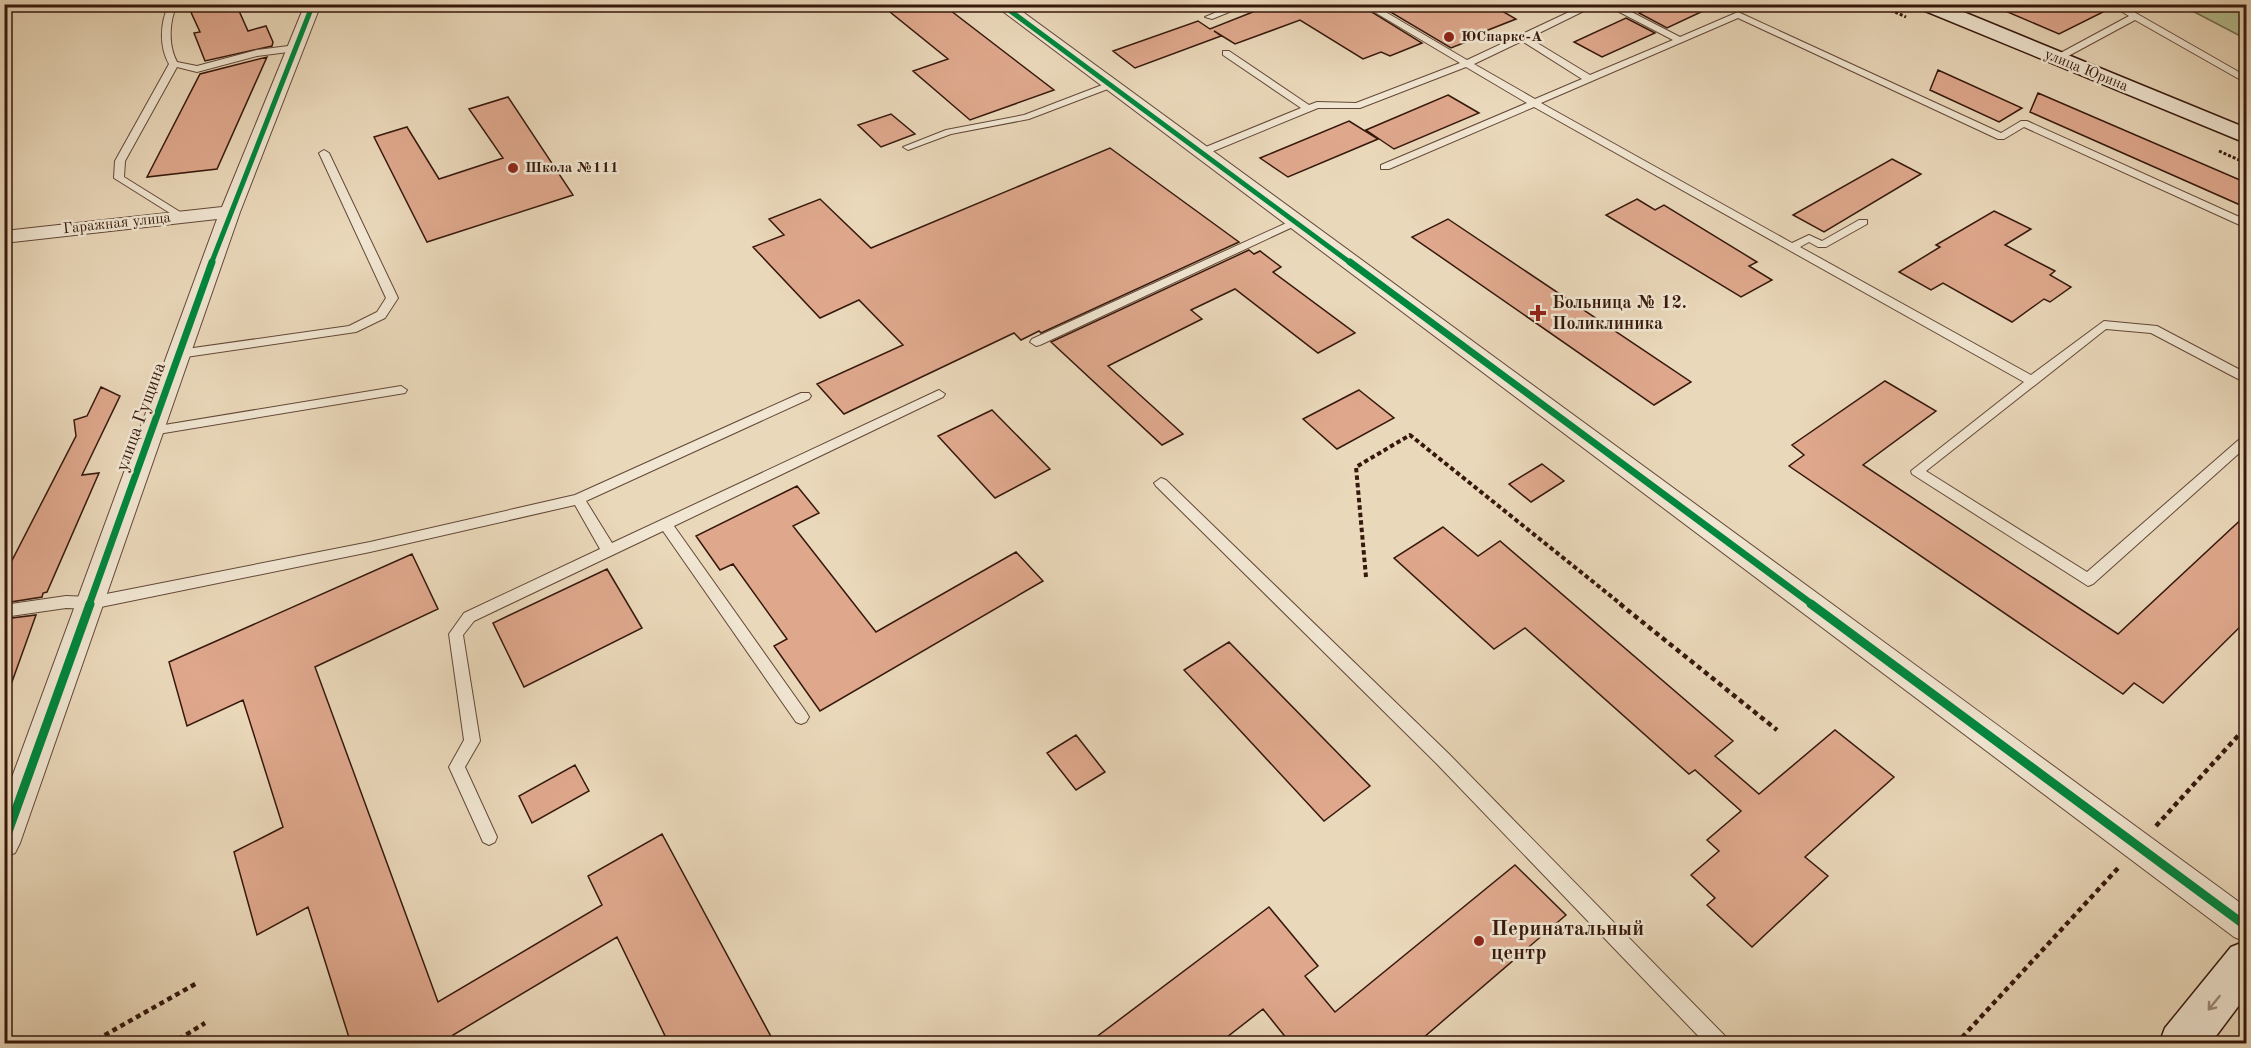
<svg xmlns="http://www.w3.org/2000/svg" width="2251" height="1048" viewBox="0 0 2251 1048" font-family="'Old Standard TT',serif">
  <rect width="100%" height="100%" fill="#ead8ba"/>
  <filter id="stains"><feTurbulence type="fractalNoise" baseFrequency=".00333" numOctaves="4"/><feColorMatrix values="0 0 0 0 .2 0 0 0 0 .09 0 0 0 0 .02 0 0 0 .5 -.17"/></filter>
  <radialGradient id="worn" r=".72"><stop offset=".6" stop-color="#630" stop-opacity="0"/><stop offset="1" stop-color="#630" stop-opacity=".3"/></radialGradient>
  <path fill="#b6bf91" stroke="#766c4e" stroke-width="1.5" d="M2181,5H2245L2246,39Z"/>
  <path fill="#dfa88d" stroke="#36180c" stroke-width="1.5" d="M204,4H236L248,31L266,26L273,42L272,46L205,61L194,33L200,32L189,8Z
    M913,4H942L1054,90L970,120L913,71L948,59L890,12Z
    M1273,4H1359L1422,43L1390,56L1381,52L1363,59L1300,20L1235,44L1214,31L1221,36L1135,68L1113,51L1198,21L1210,29Z
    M1377,4H1490L1516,19L1478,34L1481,36L1451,48Z
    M1659,4H1718L1667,28L1639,13Z
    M1989,4H2107L2111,8L2059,34Z
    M1626,18L1655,33L1602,57L1574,42Z
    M267,57L217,169L147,177L200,74Z
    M1938,70L2022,108L1999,122L1930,90Z
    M2038,93L2247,183V208L2030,112Z
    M1448,95L1479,113L1394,149L1366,130Z
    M508,97L573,195L427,242L374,137L407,127L439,179L503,158L469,109Z
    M891,114L915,134L881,147L858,125Z
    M1349,121L1378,139L1288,177L1260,158Z
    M1110,148L1239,242L1041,333L1039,331L1021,340L1014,333L844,414L817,384L903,345L859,300L820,318L753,247L784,235L769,219L820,199L871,248Z
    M1892,159L1921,174L1824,232L1793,215Z
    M1637,199L1655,210L1664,205L1757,262L1749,266L1772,280L1741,297L1606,215Z
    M1994,211L2031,229L2005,245L2055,271L2050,275L2071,287L2050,302L2044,299L2012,322L1943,283L1931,290L1899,272L1940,247L1936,245Z
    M1448,219L1691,382L1654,405L1412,237Z
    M1249,250L1254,254L1260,251L1281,267L1273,272L1355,333L1318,353L1235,289L1191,310L1202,319L1108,366L1183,434L1162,445L1051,342Z
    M1885,381L1936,411L1863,465L2118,634L2247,514V620L2163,703L2134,683L2123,694L1789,466L1804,455L1792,445Z
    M101,387L120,396L82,475L99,473L47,592L43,593L42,597L4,603V576L76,436L74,420L87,416Z
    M1359,390L1394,418L1337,449L1303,419Z
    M992,410L1050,469L995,498L938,436Z
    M1542,464L1564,481L1531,502L1509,484Z
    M797,486L819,513L793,526L876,632L1016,552L1043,581L820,711L774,646L787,639L733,564L720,570L696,536Z
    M1443,527L1478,556L1500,541L1733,741L1715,756L1759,794L1835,730L1894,777L1805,857L1828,876L1752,947L1707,905L1715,898L1691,875L1719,851L1707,840L1741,811L1695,770L1689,774L1525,628L1494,649L1394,558Z
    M412,554L438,609L315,667L438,1002L602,905L588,876L662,834L775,1044H669L617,937L453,1035L457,1044H351L308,907L257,935L234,852L283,827L243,700L187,726L169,662Z
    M607,569L642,628L524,687L493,623Z
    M36,615L8,693H4V619Z
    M1229,642L1370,786L1324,821L1184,670Z
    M1076,735L1105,772L1076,790L1047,753Z
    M575,765L589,791L532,823L519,796Z
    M1515,865L1566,915L1416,1044H1291L1263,1009L1218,1044H1087L1269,907L1318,966L1305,976L1335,1012Z"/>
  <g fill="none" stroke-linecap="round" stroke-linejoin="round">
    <defs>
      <path id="lane" d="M169,4H177C169,22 168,45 177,62L197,66L257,50L296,45L300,48L296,51L257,56L197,72L177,67L125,161L124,177L185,215L186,217L181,220L114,178L115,161L169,64C159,46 160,23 169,4Z
        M1236,4H1249L1212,19L1205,17Z
        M1361,4H1372L1467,60L1586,4H1598L1529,38L1590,75L1673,40L1604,4H1616L1680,37L1738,12L2001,133L2021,121H2027L2246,220V227L2242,226L2024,127L2004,139H1998L1738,18L1541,103L1792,243L1809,235L1822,241L1859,220H1867V224L1826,247H1818L1809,242L1800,247L2031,375L2104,321L2157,326L2246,373V380H2240L2151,333L2106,329L1926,471L2087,572L2242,437L2246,435V447L2093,584L2088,586L1912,474L1911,471L2024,382L1534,107L1389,169H1381V165L1527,103L1466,67L1360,108H1318L1204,155H1196V151L1301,108L1223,55V51H1229L1309,105L1317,102L1356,103L1460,63ZM1522,41L1582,79L1535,99L1474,64Z
        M2109,4H2120L2246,76V83L2135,20L2059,61H2053V57L2129,16Z
        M1110,82L1115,85L1113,87L1029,119L951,134L908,150L903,147L946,130L1024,115Z
        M324,150L329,153L398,298L385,318L356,332L179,358L175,357L173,354L179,350L349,326L377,312L386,298L319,153Z
        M1293,220L1298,223L1297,225L1040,345L1036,346L1030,342L1032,339Z
        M401,386L407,390L405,393L152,435L146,431L152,427Z
        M939,390L945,394L943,397L674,526L806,712L809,717L806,722L801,724L796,722L663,531L474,621L463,635L480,741L465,767L497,837L495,842L489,845L483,842L449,767L464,740L449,634L464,613L600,549L575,505L370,552L91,609L66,608L4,617V605L66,596L91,597L370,542L575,495L801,393H809L811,396L809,399L586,501L612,543Z
        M1161,478L1166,480L1449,754L1726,1037L1728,1044H1706L1437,764L1156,486L1154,483Z"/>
      <path id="street" d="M305,4H321L240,212L20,843L15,853L4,857V799L217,219L4,243V231L222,207Z
        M993,4H1012L2246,907V942L2234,937Z"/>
      <path id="secondary" d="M1915,4H1944L2246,128V143L1918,8Z
        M2246,941V996L2210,1044H2159L2165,1028L2231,947Z"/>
    </defs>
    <use href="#lane" stroke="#634838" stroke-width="2"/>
    <use href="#street" stroke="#634838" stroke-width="2"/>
    <use href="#secondary" stroke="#36180c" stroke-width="3"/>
    <path stroke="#36180c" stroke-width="3" stroke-dasharray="3 2" stroke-linecap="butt" d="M1877,4L1906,17
      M2219,151L2246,163"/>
    <path stroke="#36180c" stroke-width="4" stroke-dasharray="4.5 3" stroke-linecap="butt" d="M1366,577L1356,467L1410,435L1622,605"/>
    <path stroke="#36180c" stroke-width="4.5" stroke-dasharray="5 4" stroke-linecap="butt" d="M1620,604L1777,730
      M2156,826L2246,727
      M89,1044L197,983
      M171,1044L205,1023
      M1956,1044L2119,867"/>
    <use href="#lane" fill="#f1e6d2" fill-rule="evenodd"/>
    <use href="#street" fill="#f1e6d2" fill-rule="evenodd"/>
    <use href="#secondary" fill="#f1e6d2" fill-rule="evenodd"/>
    <defs>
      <path id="cycleway-far2" d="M1001,4L1352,264
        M211,264L313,4"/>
      <path id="cycleway-far1" d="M1350,262L1813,605
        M89,605L212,262"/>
      <path id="cycleway" d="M1811,604L2246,926
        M4,843L90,604"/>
    </defs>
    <use href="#cycleway-far2" stroke="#f1e6d2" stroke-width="8"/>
    <use href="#cycleway-far1" stroke="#f1e6d2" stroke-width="10"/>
    <use href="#cycleway" stroke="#f1e6d2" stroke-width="13"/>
    <use href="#cycleway-far2" stroke="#00873e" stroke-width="5"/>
    <use href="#cycleway-far1" stroke="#00873e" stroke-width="7"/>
    <use href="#cycleway" stroke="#00873e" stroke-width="9"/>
  </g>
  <defs><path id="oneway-shaft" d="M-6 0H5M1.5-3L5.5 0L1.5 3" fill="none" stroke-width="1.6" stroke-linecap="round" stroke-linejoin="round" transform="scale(1.5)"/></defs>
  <use stroke="#9d8979" href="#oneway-shaft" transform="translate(2214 1003) rotate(129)"/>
  <g fill="#8f2418" stroke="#f1e6d2" stroke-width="2">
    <circle cx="1449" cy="37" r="6"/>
    <circle cx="513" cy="168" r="6"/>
    <path d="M1535 304h6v6h6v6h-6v6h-6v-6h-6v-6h6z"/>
    <circle cx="1479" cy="941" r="6"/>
  </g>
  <g text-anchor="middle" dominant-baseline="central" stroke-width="5" stroke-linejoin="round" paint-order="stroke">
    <g font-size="15" font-weight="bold" fill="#36180c" stroke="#f1e6d2" text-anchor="start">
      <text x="1461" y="37">ЮСпаркс-А</text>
      <text x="525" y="168">Школа №111</text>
    </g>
    <g font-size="15" fill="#36180c" stroke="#f1e6d2">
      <text transform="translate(2086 71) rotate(22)">улица Юрина</text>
      <text transform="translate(117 224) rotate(-6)">Гаражная улица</text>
    </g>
    <g font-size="18" font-weight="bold" fill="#36180c" stroke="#f1e6d2" text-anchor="start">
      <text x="1552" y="303">Больница № 12.<tspan x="1552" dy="21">Поликлиника</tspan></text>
    </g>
    <g font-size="18" fill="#36180c" stroke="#f1e6d2">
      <text transform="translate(141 417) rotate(-70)">улица Гущина</text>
    </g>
    <g font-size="21" font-weight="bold" fill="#36180c" stroke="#f1e6d2" text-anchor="start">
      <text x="1491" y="929">Перинатальный<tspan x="1491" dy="24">центр</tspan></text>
    </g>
  </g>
  <rect width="2251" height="1048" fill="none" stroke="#ead8ba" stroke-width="24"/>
  <rect x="6" y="6" width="2239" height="1036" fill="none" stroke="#36180c" stroke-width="3"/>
  <rect x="12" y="12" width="2227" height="1024" fill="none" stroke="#36180c" stroke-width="1.5"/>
  <rect width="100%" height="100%" filter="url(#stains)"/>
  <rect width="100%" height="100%" fill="url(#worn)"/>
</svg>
